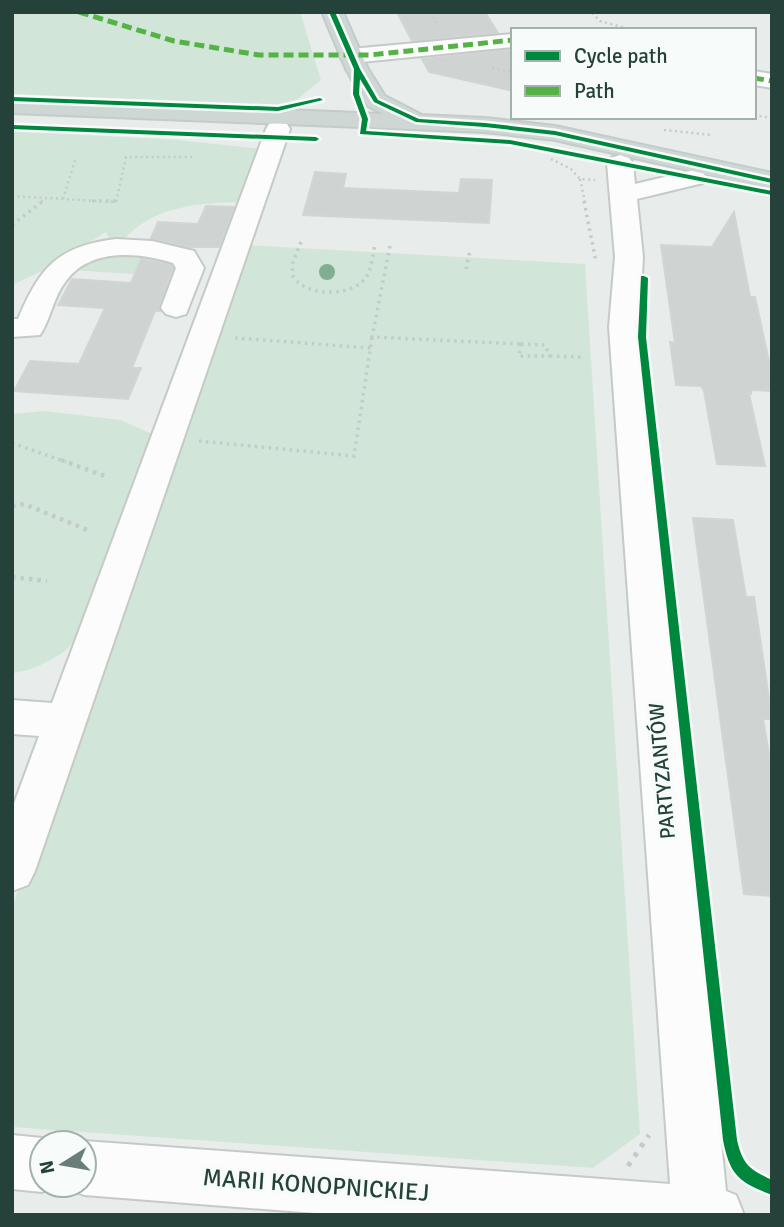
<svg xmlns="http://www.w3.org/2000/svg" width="784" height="1227" viewBox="0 0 784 1227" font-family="Signika,sans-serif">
  <rect width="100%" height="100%" fill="#e8edeb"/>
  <path fill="#d1e6d8" d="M12,12H300L321,80L298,99L277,105L12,94Z
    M12,131L178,140L262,149L243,202C199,203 156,205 124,239H109L106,232L51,267L12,285Z
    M247,245L585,264L640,1134L593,1168L12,1127V907Z
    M143,254L174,261L177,267L176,277L71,270L100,256Z
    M44,411L121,420L152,434C137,478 98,625 66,650C53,660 29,672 12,673V414Z"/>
  <path fill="#cfd4d2" stroke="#d1d6d4" stroke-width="2" d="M397,12H485L498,33L412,41Z
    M509,50L513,55V91L429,72L422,59Z
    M315,172L346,174L343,188L459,193L461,179L492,180L489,223L303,215Z
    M206,206L234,207L219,247H190L151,238L158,222L198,224Z
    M734,212L750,297H755L772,375V391L751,390V394H749L765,466L717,464L704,391L701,386L676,385L670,342L675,343L661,245L712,247Z
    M141,259L171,265L173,268L159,307L160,311H155L132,368H141L128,399L14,391L30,361L79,364L105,308L58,305L72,279L131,283Z
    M693,518L733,520L746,597H754L772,719H763L772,771V896L744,894Z"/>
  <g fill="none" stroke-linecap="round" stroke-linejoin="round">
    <defs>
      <path id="minor" d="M513,34V47L351,63L343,61L340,56L343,51L351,49Z
        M754,71L772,74V88L754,85Z
        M278,122L287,124L290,129L35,871L28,885L12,891V809L39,736L12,734V700L52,703L266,129L269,124Z
        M620,155L629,158L633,163L635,184L694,170L703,173L707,178L703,183L637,199L643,257L639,327L726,1191L736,1195L744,1215H341L84,1195L65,1187L64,1185H84V1143H78L84,1141L670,1184L609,327L615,257L607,163L611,158Z
        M116,239L152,241L194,251L204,268L186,314L176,317L166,314L161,308L176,268L173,263C138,252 90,248 66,281C53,297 51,319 40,335L12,337V319H18C40,267 58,246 116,239Z
        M12,1135L42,1138L55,1143H42V1185H60L42,1192L12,1189Z"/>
      <path id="major" d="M322,12H343L368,69L385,96L422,115L485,118L555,126L772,173V189L555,140L485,132L12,113V99L383,114L368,106L364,101L346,69Z"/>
    </defs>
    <use href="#minor" stroke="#c5cac8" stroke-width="4"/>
    <use href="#major" stroke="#c3ccc9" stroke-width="4"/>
    <path stroke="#c3ccca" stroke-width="2.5" stroke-dasharray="2 3.5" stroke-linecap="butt" d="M430,12L439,26
      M592,13L600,21L633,30
      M492,68L513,72
      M754,115L772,118
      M664,130L712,135
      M551,159L571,169L580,179L595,180
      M580,179L585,202
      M12,196L116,202L126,157H194
      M63,199L75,160
      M41,202L45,199"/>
    <path stroke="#c3ccca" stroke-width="3.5" stroke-dasharray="2.5 4.5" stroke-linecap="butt" d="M92,201H116
      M584,201L596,262
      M12,225L43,201
      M301,242L293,262L292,274C302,296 345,297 362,282C372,273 372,257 375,245
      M390,246L372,337L521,344
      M466,269L470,250
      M235,338L371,348
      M521,344L545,345L550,356H519Z
      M550,356L584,357
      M199,441L354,456L372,337
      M12,443L66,462"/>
    <path stroke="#c3ccca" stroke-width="4.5" stroke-dasharray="3.5 5" stroke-linecap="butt" d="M61,460L105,476
      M12,506L24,504L90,531
      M12,577L47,581"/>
    <path stroke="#c3ccca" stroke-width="5" stroke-dasharray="4.5 7" stroke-linecap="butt" d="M628,1166L649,1135"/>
    <use href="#minor" fill="#fcfcfc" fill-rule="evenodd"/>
    <use href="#major" fill="#cfd7d5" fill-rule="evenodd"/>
    <path stroke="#55b346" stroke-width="5" stroke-dasharray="10 5" stroke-linecap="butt" d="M79,12L174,41L259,55H370L513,40
      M754,78L772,81"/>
    <defs>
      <path id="cycleway" d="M329,12H335L360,69L378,100L419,119L485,123L555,131L772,179V183L555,135L485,127L416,122L374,102L360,79L359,94L368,119L366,131L510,140L772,191V195L510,144L360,134L362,119L353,94L354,69Z
        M12,97L278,107L320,98L323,100L278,111L12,101Z
        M12,125L316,137L319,139L316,141L12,129Z
        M641,276H644L648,278L646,337L737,1140C743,1165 749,1169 772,1180V1195C739,1182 730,1176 723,1140L638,337Z"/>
    </defs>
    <use href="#cycleway" stroke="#f7fbf9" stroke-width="5"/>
    <use href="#cycleway" fill="#00873e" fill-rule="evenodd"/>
  </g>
  <circle fill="#81ae93" cx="327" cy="272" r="8"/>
  <g text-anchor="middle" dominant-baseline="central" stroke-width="7" stroke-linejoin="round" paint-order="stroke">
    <g font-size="21" fill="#24423a" stroke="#f7fbf9">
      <text transform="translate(662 771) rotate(-95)">PARTYZANTÓW</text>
    </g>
    <g font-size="24" fill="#24423a" stroke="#f7fbf9">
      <text transform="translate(316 1185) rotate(4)">MARII KONOPNICKIEJ</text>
    </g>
  </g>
  <rect width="784" height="1227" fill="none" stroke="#24423a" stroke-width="28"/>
  <rect x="511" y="28" width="245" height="91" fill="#f7fbf9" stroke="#a3b1ad" stroke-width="2"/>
  <rect x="525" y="51" width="35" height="10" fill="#00873e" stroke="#a3b1ad" stroke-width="2"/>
  <text x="574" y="63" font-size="21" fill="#24423a">Cycle path</text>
  <rect x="525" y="86" width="35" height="10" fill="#55b346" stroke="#a3b1ad" stroke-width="2"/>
  <text x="574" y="98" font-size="21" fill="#24423a">Path</text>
  <g transform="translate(63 1164) rotate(259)"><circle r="33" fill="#f7fbf9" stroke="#a3b1ad" stroke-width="2"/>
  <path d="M0-5L12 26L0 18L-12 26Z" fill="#697e78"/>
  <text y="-10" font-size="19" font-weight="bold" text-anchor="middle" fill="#24423a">N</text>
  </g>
</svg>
